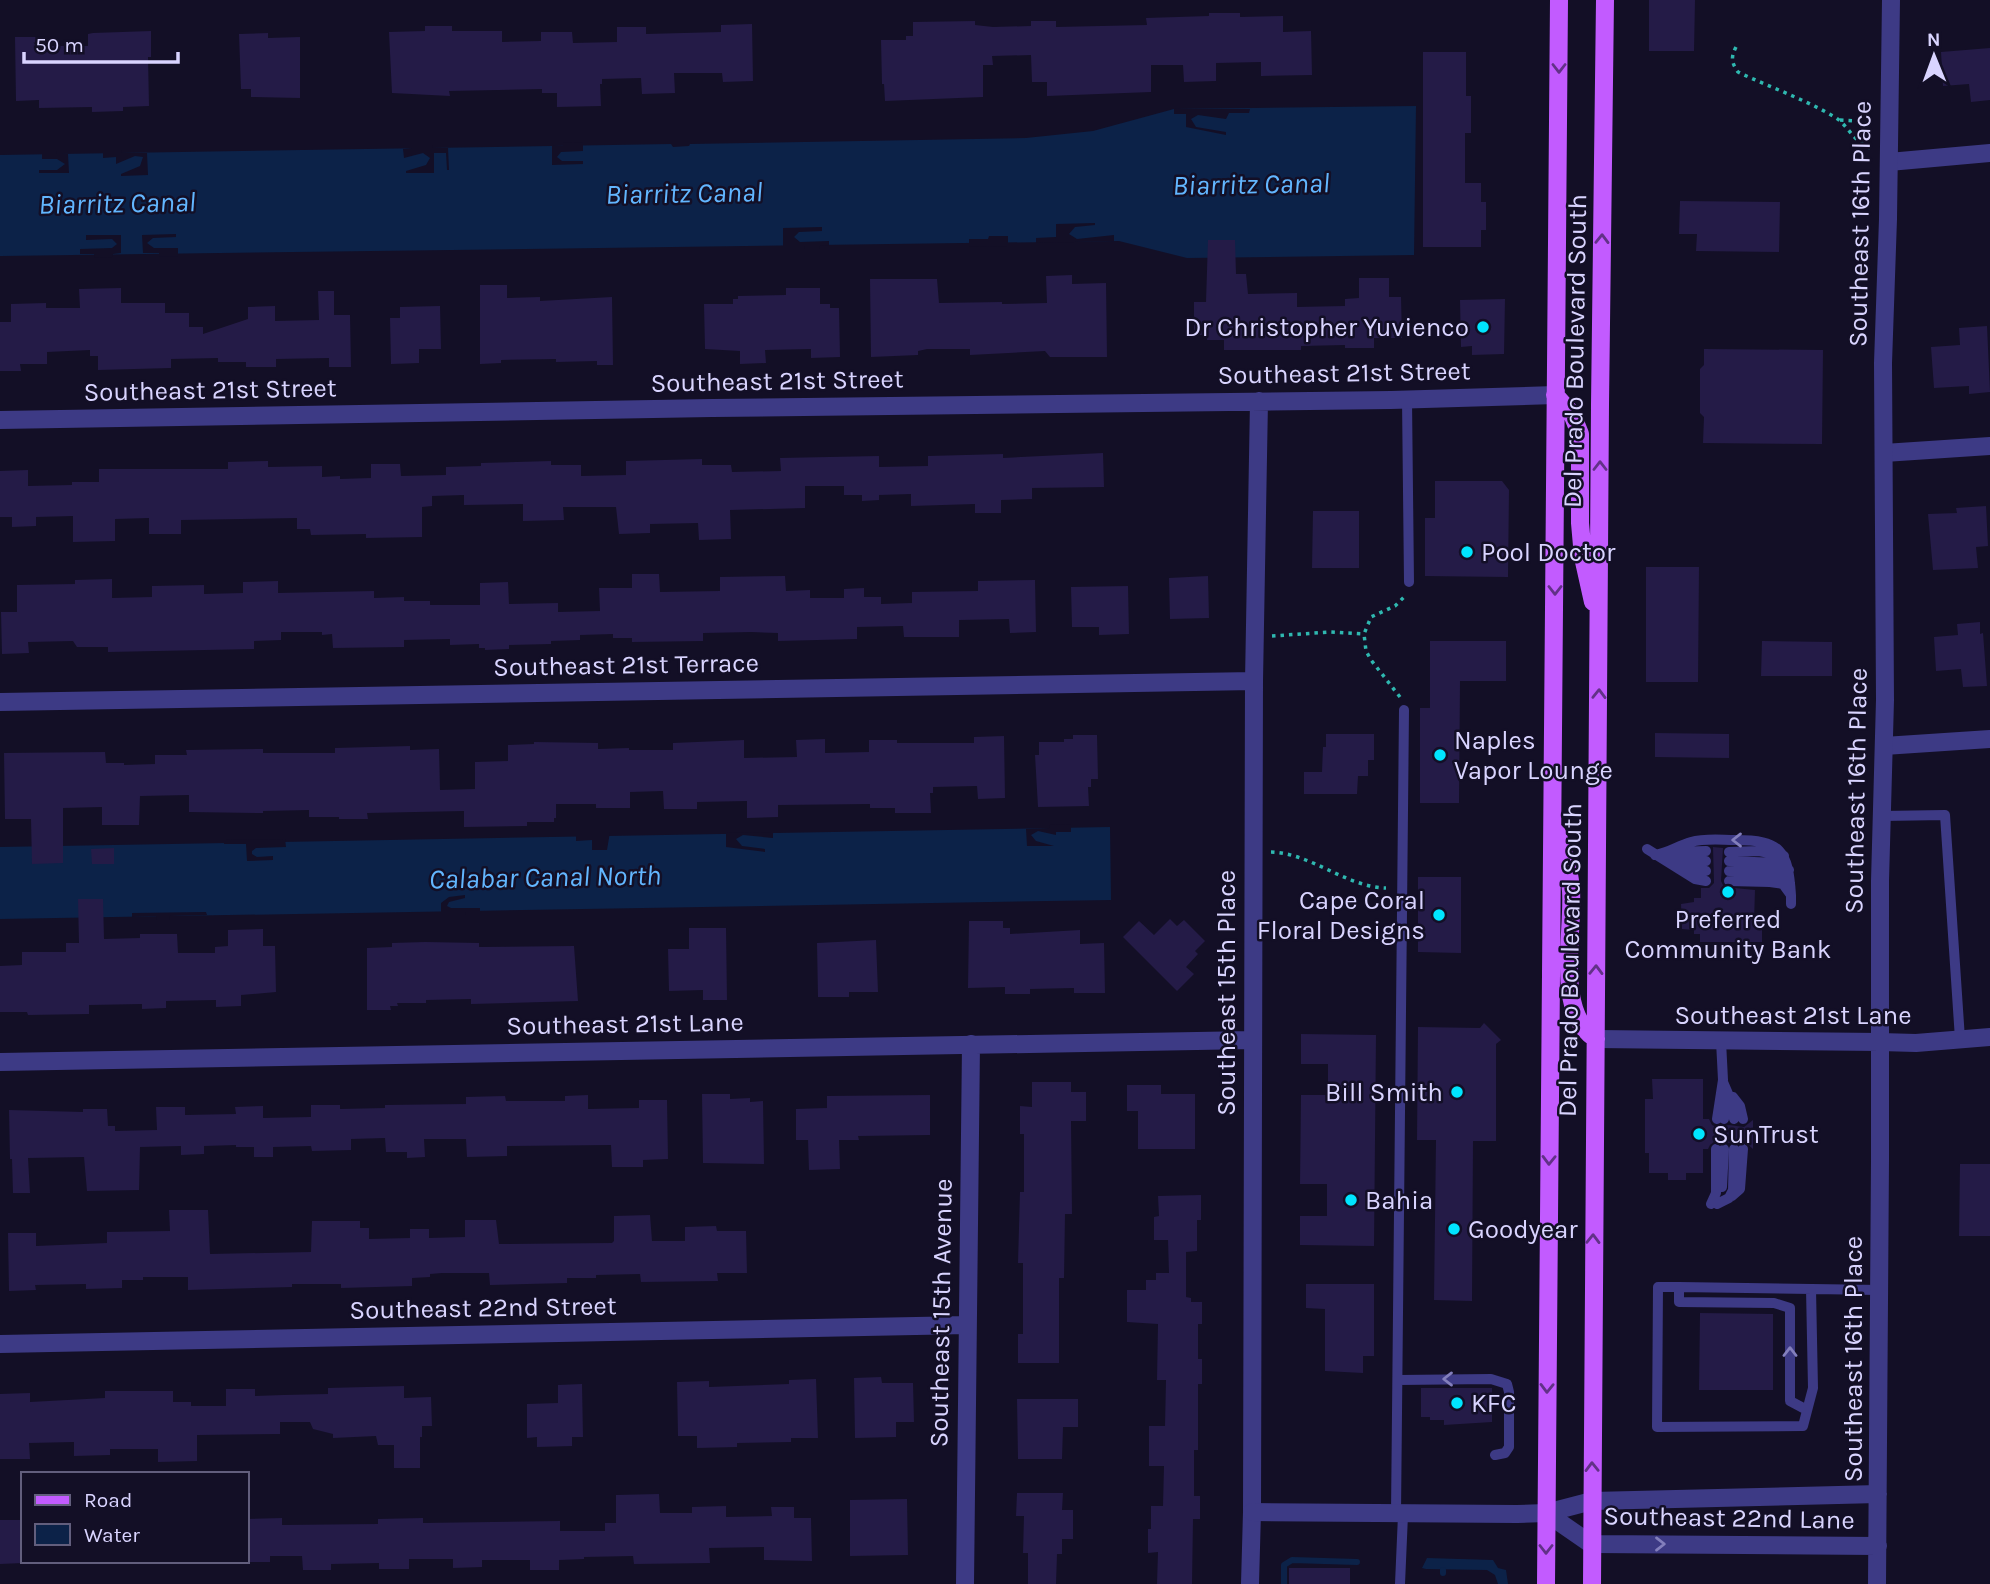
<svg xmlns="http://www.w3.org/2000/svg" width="1990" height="1584" viewBox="0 0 1990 1584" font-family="Karla,sans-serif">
  <rect width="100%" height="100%" fill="#130f26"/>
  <path fill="#0c2248" d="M1416,106L1414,255L1187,258L1119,241L0,256V155L671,144L673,147L689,146L690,144L1026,138L1093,131L1174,109Z
    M1110,827L1111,900L0,919V847Z
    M1427,1558L1493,1560L1498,1568L1506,1570L1508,1584H1498L1495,1575L1487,1570L1426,1569L1422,1568Z"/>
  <path fill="#130f26" d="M1174,109H1250L1249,113H1229L1226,119L1198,115L1191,119L1196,127L1226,132V135L1186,127V114H1174Z
    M583,142V151L561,152L557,157L562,161H583V164L552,165V146H563V143Z
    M412,145H432L433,148H448L449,170H447L446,153H434V173H406V171L426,165L430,158L423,153L404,158L403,149L412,148Z
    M103,150H121L122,153H147L148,175L121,176V174L140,166L143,157L135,156L116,164V157L103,158Z
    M42,151H56L57,154H68L69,173H39V170H57L65,164L57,159H42Z
    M1095,223V225L1075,227L1069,234L1077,239L1114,235V241L1036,243V238L1056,237V224Z
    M822,227V231L799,232L794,237L800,242L829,241V245L820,246L819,249H805L804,246H783V228Z
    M176,234V237L153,238L147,243L154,248H178V256L159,257V253H143L142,235Z
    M86,235H121V253L113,254L112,257L95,258L94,254H80V249L112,248L117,244L112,239L86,240Z
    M989,236H1008V246L969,247V239H988Z
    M1071,824V832H1056V835L1038,831L1031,835L1036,841L1054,846H1027L1026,829L1049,828L1050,825Z
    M591,832H610L607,850H592V840L576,841V836H591Z
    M773,832V838L743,835L736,839L742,846L765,849V852L726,847V833Z
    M285,839L286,847L256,848L252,851V854L257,857L273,856V860L247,861L246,844H224V840Z
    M465,895V898L449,902L447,906L451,908H480V915H466L465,912H441V903L449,897Z
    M206,912L207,915L170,916L169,920H157L156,916L132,917V913Z"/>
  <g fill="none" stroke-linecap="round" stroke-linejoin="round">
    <path stroke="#0c2248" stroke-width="6" d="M1443,1573V1570
      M1284,1584V1565L1292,1560L1357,1562"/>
  </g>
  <path fill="#241b47" d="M1649,0H1695L1694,51H1649Z
    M1209,13H1240V17L1283,16V32L1311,31L1312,75L1261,76V62L1216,63V81L1184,82L1183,65H1151V92L1047,96V82H1032L1031,55L992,56L993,65H983V97L885,101L884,84H882L881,40H906V36H913V22L975,21V25L993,27L1031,26V21H1056V27L1147,25L1146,18L1209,16Z
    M752,24L753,81L723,82L722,73H674L675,93L642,94L641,78L602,79V84H600L601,106L557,107V93H542V89L449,91L450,96L392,93L389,32L425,31V26H452V31H502V42L541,41V32H572L573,43L617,42V27H646V34L721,32V25Z
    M151,31V57H148L149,106L123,107V111L92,112V107L39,108V100L16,101L15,37H43V46H88V34L93,33Z
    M268,33V38L300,37V98L251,97V89H241L239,34Z
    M1990,48V100L1971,102L1969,84L1943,86L1941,52Z
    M1423,52H1466V96H1471V133H1465V183H1481V202H1486V230H1481V247H1423Z
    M1680,201L1780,202L1779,252L1696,251L1697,234H1679Z
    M1208,240H1235L1236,274H1246L1248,294L1297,293V307L1345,306V299L1359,298V278H1389V297H1401L1402,338H1374V348H1345V345L1301,346V350H1224V340H1207V335H1194V302H1206Z
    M1072,275V284L1106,283L1107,357H1050L1045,351L970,355V349H927L918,351V355L871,357L870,279H937L939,303L1002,302V304L1047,303L1046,276Z
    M480,285H507V298L540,297V301L612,297L613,365H597V361L556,362V359L501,360V363L480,364Z
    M121,288V303H165V313H189V327H203V334L248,319V307L275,306V321L319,320L318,291H334V315H350L351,367H329V358L276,359V367H246V362H218V358L171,359V368L98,370V356H90V350L47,352V364H20L21,371H0V322H11V304L46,303V308H80L79,289Z
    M786,288H820V304H830V308H839L840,357L811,358V349L765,350L766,363L740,364V351L705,349L704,304H733V299H738V296L786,295Z
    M1505,299L1504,354L1472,355V346L1461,347L1460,300Z
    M440,306L441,349H419V363L391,364L390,318H400V307Z
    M1987,326L1990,392L1969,394V386L1934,388L1931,347L1960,345L1959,328Z
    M1704,349L1823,350L1822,444L1703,443L1704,417L1700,413V369L1704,365Z
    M1103,453L1104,487L1032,488V499L1001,500V513H975V504L911,506V494L879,495V500L862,501V495H844V486H805V508L730,510L731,539L699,540L698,523L650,524V533L619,534L616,507H563L564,520L523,521V504L464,505V495L432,496V506L422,507V537L366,538V534L311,535L310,529H297V518L181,520V534H149V518L115,519V541L73,542V516L36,517V526L12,527V517H0V471L28,470V486L72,485V482H99V469H228V462L268,461V467L322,466V477L340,476V479L371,478V464H400L401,476L446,475V467L481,466V463L551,461V465H581V476L626,475V461L702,459V465H731L732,472L781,471L780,458L879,456V467L928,466V456L1003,454V458Z
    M1435,481H1502L1509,490L1508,577L1425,576V518H1435Z
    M1986,506L1988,546L1976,547L1978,568L1933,570L1928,514L1957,513L1956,508Z
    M1313,511H1359V568H1312Z
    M1646,567H1699L1698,682H1646Z
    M632,574H659L660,592L720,591V577L785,576L786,591L810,590V598H844V589L864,588V597H881V604L912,603V592L978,591V581L1035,580L1036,632L1010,633L1009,619L959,620V637H904L903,626L857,627V639L778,641V633L751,632L703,633V641L632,642V638H613V634L580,635V640L551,641V644L509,645V649L485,650V648H479V644L450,645V639L404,640V647L333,648L332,634L322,635V632H281V640L254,641V649L108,652V647H77L73,641L28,642L29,653L2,654L1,612H17V585L75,584V580L112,579V598L152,597V586L204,585V594L243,593V582L278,581V593L374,591V598L404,597V601H430V605H480V583L508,582L509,604L558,603V612L600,611L599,588H632Z
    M1208,576L1209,618L1170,619L1169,578Z
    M1128,586L1129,634L1099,635V627H1072L1071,587Z
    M1980,622V634L1983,633L1987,686L1963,687L1961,669L1936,671L1934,637L1958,635L1957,624Z
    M1430,641H1506V681H1460L1459,803H1420V708H1430Z
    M1762,641L1832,642V676H1761Z
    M1655,733L1729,734V758L1655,757Z
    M1326,734H1374V760H1368V776H1358L1357,794H1304V772H1322L1323,747H1326Z
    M1073,735H1097L1098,779H1091V787H1088L1089,806L1038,807L1035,755H1039V742H1064V739H1073Z
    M1004,736L1005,798L978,799L977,786L933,787V793H930L931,813H895V808H870V804L778,805V817L747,818V801L697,802V809H664L663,791L630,792V808H596V804H556V818H554V822H527V826L464,827V811L367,813L368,819H339V817H309V810L263,811V813L189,812V795L140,796L139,825H102V807L63,808V863L32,864L31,819H5L4,753L105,752L106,763H124V765L155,764V755H187L186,750L263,749V753H335V748L410,746V750L439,749L440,790L475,789V762L508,761V745L534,744V742L598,743V749L629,748V750H673V743L744,740V758L797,757L796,740L825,739V753L869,752V740H897V743H974V737Z
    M1713,847L1723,848L1721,881L1724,887L1755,890L1754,922H1762V942H1700V934H1694V930L1682,929L1681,904L1694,902V898H1701V888H1709L1714,883Z
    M114,848V864H92L91,849Z
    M1418,877H1461V953L1418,952Z
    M78,899H103L104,939L140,938V934H177L178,953H215V947L228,946V930L263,929V946H275L276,992L241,995V1006L216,1007V1000L166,1001V1008L142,1009V1004L89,1005V1014L28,1015L27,1012H0V966L22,965V952H66V943H79Z
    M1170,919L1177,926L1184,920L1205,941L1195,951L1198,954L1186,967L1194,974L1177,991L1123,937L1139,921L1154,935Z
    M969,921H1003V928H1010V934L1080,930V944L1104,943L1105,993H1074V988L1030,989V994H1005V987L968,988Z
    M689,928H726L727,1000H703V990L669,991L668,949H689Z
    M876,940L878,992H849V997H818L817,943Z
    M425,942L479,943V947L574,946L578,1001L471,1004V999L426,1000V1003H397L398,1006H390L391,1010H367V948L392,947V943Z
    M1484,1023L1501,1040L1496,1044V1141H1473L1472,1301L1434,1300L1436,1140H1417L1418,1027L1480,1028Z
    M1301,1034L1376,1035L1374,1246L1300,1245V1216H1327V1184H1300L1301,1095H1328V1064H1301Z
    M1652,1079H1703V1119H1709L1712,1125L1716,1127L1729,1125L1744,1127L1753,1120V1149L1744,1141L1729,1143L1715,1141L1710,1145L1708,1149H1703V1173H1686V1180H1668V1173H1649V1153H1645V1099H1653Z
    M1032,1082H1071V1092H1086V1121H1071L1072,1214H1065L1064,1278H1059V1363H1018V1334H1023V1263H1018L1020,1192H1024V1134H1020V1106L1032,1107Z
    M1127,1085H1161V1094H1195V1149H1138V1111H1127Z
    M702,1094H730V1099L750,1098V1102L763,1101L764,1164L703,1163Z
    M588,1095V1109L639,1108V1100H667L668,1159L643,1160V1167H612L611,1145L507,1146V1156L467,1157L466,1139H424L425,1157L407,1158V1152H386L385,1138L351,1139V1150L312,1151L311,1146L273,1147V1157H254V1147H236V1145L204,1146V1154L181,1155V1146L140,1147L139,1190L87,1191L84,1157L28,1158L30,1193H13L12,1159H10L9,1110L83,1112V1109H107L108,1126H115V1131L157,1130L156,1107H185V1115L236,1114L235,1107L263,1106V1118L311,1117V1105H340V1109L385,1108V1105L466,1104V1097L505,1096L506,1101H565V1096Z
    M930,1095V1135L858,1136L859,1140H839L840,1169L809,1170L808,1140H796V1109L827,1108V1096Z
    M1960,1164H1990V1236H1959Z
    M1201,1195V1220H1197V1251L1186,1252V1297L1191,1298V1302H1202V1324H1198V1359H1202V1384H1198V1450H1194V1496H1200V1519H1193L1192,1584H1157L1158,1552L1148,1553V1529H1151V1506H1163L1164,1466H1149V1426H1165L1166,1380H1157L1158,1324L1127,1322V1290H1146V1280H1156V1273H1169L1168,1240H1154V1217L1159,1216L1158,1196Z
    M169,1210H208L210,1254L311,1252L312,1221H360V1228H369V1239L410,1238V1229H429V1238L465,1237V1220H496L499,1244L612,1243L614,1241V1216L650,1215L652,1241H685V1227L716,1226L717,1231H746L747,1273H717L718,1281L641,1282L640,1274L596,1275V1278H567V1283L490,1285L489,1273H442L430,1274V1277L412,1278V1286L341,1288V1284H292V1287L188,1290V1277H143V1280H122V1288L86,1289V1284L35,1285L36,1290L9,1291L8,1233H36V1246L107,1243V1232L170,1231Z
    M1306,1284H1374V1356H1363V1373L1325,1371V1309L1306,1308Z
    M1700,1313L1773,1314V1390H1699Z
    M881,1377L882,1383H913L914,1422H896V1437L855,1438L854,1378Z
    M816,1379L818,1438H791V1442L737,1443V1447L697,1448V1436H678L677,1382L709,1381V1387L789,1384V1380Z
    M582,1384L583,1437H572V1446L537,1447V1437L527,1438V1404L558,1403V1385Z
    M404,1386V1398L431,1397L432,1426H422V1437H420V1468H394V1445H378L376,1436L333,1438V1434L313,1429L310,1422H280V1434L197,1435V1461L158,1462V1449H110V1455L74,1456V1442L29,1443L30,1459H0V1394L30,1393V1402L105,1398V1391H173V1402H191V1406H226V1389H255V1396L283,1395L328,1394V1388Z
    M1421,1388H1492V1422L1444,1425V1420H1430V1417H1421Z
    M1017,1399H1078V1427H1063L1062,1459H1018Z
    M1017,1493H1063L1062,1510H1073V1539H1062V1554H1057L1056,1584H1028V1553H1023L1024,1516H1016Z
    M659,1494L660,1513H692V1507L726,1506V1517L772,1516L771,1507H794V1518H811L812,1561L764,1560V1547L709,1548L710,1563L634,1564L633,1556L584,1557V1559L559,1560V1570H530V1560H482V1567L453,1568V1559H409V1569H379V1563L331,1564V1570H303L302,1556H270V1562H247V1519L282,1518V1525L378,1524V1519L423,1518V1523L560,1521V1531H605V1523H616V1495Z
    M907,1499L908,1555L850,1556V1500Z
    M0,1520H23V1563L0,1564Z
    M1289,1568H1350V1584H1289Z"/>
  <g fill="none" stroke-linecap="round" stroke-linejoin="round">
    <path stroke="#2fb8b0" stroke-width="3.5" stroke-dasharray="3.5 5" stroke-linecap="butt" d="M1736,47C1731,57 1731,62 1738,72C1769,87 1802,98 1833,116C1849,125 1851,140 1870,148
      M1840,120L1858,121L1870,125
      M1272,636L1330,632L1364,634
      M1400,697L1371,660L1366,651L1364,634L1371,617L1395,606L1404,597
      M1271,852C1311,853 1346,887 1386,888"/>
    <path stroke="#3d3a85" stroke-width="10" d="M1407,399L1409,582
      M1882,816L1945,815L1960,1039
      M1647,849L1695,879L1706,881
      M1674,852L1706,851
      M1729,852L1759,851L1784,856
      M1655,855C1671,852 1677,846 1691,842C1705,838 1721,840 1735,840C1781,840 1788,850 1791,895
      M1667,859L1706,861
      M1729,861L1778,863L1789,870
      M1685,869L1706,871
      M1729,871L1777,873L1790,883
      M1729,881L1770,882L1783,884L1791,895V904
      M1723,1082L1732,1103L1734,1119
      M1733,1097L1740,1106L1743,1119
      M1723,1098L1724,1119
      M1717,1119L1723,1080L1721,1041
      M1722,1187L1724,1149
      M1732,1196L1740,1189L1743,1149
      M1711,1204L1716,1193V1149
      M1717,1204L1729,1198L1733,1190L1734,1149
      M1679,1287V1302L1774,1303L1790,1308V1401L1807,1410
      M1811,1289L1813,1388L1803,1426L1657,1427L1658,1287H1679L1880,1290
      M1398,1380L1491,1379L1507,1384L1509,1392V1447L1505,1453L1495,1455
      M1396,1514L1404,710
      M1400,1584L1403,1515"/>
    <path stroke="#3d3a85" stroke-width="18" d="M1889,162L1990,153
      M0,420L712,408L1391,400L1555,395
      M1884,453L1990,446
      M0,702L1254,681
      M1884,746L1990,739
      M1880,1042L1916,1043L1990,1037
      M0,1062L1252,1040
      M0,1344L967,1325
      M965,1584L971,1044
      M1250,1584L1252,1512L1254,681L1259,401"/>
    <path stroke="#3d3a85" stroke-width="18" d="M1596,1039L1880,1042
      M1252,1512L1517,1514L1546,1513L1592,1501L1878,1494
      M1546,1513L1591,1544L1878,1546
      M1877,1584L1880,1160V881L1885,700L1883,363L1888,219L1891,0"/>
    <path stroke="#c25bff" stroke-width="18" d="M1555,395L1572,414L1580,434V523L1583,557L1593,602
      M1557,833C1563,852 1570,870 1571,891C1574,932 1554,1013 1596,1039
      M1546,1584L1559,0
      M1592,1584L1600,405L1605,0"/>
  </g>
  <defs><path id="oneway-chevron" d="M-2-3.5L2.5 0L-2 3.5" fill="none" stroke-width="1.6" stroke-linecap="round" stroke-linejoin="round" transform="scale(1.75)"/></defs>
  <g stroke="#623188">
    <use href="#oneway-chevron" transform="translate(1559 68) rotate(90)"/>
    <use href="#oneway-chevron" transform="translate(1602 239) rotate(-89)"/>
    <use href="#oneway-chevron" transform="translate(1600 466) rotate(-90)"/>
    <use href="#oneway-chevron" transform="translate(1555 590) rotate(90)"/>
    <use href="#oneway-chevron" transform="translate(1599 694) rotate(-89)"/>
    <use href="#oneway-chevron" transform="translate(1596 970) rotate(-89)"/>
    <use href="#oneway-chevron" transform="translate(1549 1160) rotate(91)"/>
    <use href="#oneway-chevron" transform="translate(1593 1239) rotate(-89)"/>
    <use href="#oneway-chevron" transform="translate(1547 1388) rotate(91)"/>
    <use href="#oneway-chevron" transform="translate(1592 1467) rotate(-91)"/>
    <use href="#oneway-chevron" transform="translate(1546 1549) rotate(90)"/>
  </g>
  <g stroke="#837fbc">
    <use href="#oneway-chevron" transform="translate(1737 840) rotate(-180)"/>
    <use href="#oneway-chevron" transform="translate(1790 1352) rotate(-90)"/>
    <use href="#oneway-chevron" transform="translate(1448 1379) rotate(180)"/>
    <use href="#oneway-chevron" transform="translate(1660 1544)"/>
  </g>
  <g fill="#00e5ff" stroke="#130f26" stroke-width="2.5">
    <circle cx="1483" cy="327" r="7"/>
    <circle cx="1467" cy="552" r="7"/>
    <circle cx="1440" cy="755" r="7"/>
    <circle cx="1728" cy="892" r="7"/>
    <circle cx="1439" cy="915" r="7"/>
    <circle cx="1457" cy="1092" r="7"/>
    <circle cx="1699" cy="1134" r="7"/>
    <circle cx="1351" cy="1200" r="7"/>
    <circle cx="1454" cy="1229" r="7"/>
    <circle cx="1457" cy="1403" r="7"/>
  </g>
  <g text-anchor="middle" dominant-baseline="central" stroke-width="5" stroke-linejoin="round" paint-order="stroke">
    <g font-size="26" fill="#d9d4ff" stroke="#130f26">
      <text transform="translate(1860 224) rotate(-89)">Southeast 16th Place</text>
      <text transform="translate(1575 351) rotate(-89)">Del Prado Boulevard South</text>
      <text transform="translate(1344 373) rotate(-1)">Southeast 21st Street</text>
      <text transform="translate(777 381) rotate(-1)">Southeast 21st Street</text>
      <text transform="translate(210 390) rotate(-1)">Southeast 21st Street</text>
      <text transform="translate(626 665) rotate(-1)">Southeast 21st Terrace</text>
      <text transform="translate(1856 791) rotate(-89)">Southeast 16th Place</text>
      <text transform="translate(1570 960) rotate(-89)">Del Prado Boulevard South</text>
      <text transform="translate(1226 993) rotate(-90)">Southeast 15th Place</text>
      <text x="1793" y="1015">Southeast 21st Lane</text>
      <text transform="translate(625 1024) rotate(-1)">Southeast 21st Lane</text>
      <text transform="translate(483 1308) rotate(-1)">Southeast 22nd Street</text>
      <text transform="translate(941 1313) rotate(-89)">Southeast 15th Avenue</text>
      <text transform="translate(1853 1359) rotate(-90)">Southeast 16th Place</text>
      <text transform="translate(1729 1518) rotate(1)">Southeast 22nd Lane</text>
    </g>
    <g font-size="26" fill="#d9d4ff" stroke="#130f26" text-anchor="start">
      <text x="1469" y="327" text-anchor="end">Dr Christopher Yuvienco</text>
      <text x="1481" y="552">Pool Doctor</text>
      <text x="1454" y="740">Naples<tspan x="1454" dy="30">Vapor Lounge</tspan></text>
      <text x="1425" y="900" text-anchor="end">Cape Coral<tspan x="1425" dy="30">Floral Designs</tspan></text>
      <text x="1728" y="919" text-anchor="middle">Preferred<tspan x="1728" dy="30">Community Bank</tspan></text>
      <text x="1443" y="1092" text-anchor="end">Bill Smith</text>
      <text x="1713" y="1134">SunTrust</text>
      <text x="1365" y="1200">Bahia</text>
      <text x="1468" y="1229">Goodyear</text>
      <text x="1471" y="1403">KFC</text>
    </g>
    <g font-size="28" font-style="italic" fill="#62b6ff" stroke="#130f26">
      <text transform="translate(1251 184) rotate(-1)">Biarritz Canal</text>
      <text transform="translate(684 193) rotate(-1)">Biarritz Canal</text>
      <text transform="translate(117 203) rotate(-1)">Biarritz Canal</text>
      <text transform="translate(545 877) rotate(-1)">Calabar Canal North</text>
    </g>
  </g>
  <rect x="21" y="1472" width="228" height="91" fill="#130f26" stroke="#625e7d" stroke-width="2"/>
  <rect x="35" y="1495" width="35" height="10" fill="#c25bff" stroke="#625e7d" stroke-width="2"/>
  <text x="84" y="1507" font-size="21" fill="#d9d4ff">Road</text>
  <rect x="35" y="1524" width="35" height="21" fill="#0c2248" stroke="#625e7d" stroke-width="2"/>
  <text x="84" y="1542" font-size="21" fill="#d9d4ff">Water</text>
  <g transform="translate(1934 56) rotate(359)" stroke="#130f26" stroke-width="5" paint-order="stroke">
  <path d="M0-5L12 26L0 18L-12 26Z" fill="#d9d4ff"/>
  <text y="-10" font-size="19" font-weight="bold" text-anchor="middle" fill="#d9d4ff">N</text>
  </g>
  <path d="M24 52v10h154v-10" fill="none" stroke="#d9d4ff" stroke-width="3.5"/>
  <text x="35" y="52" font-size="21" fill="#d9d4ff" stroke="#130f26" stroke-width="5" paint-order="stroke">50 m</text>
</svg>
